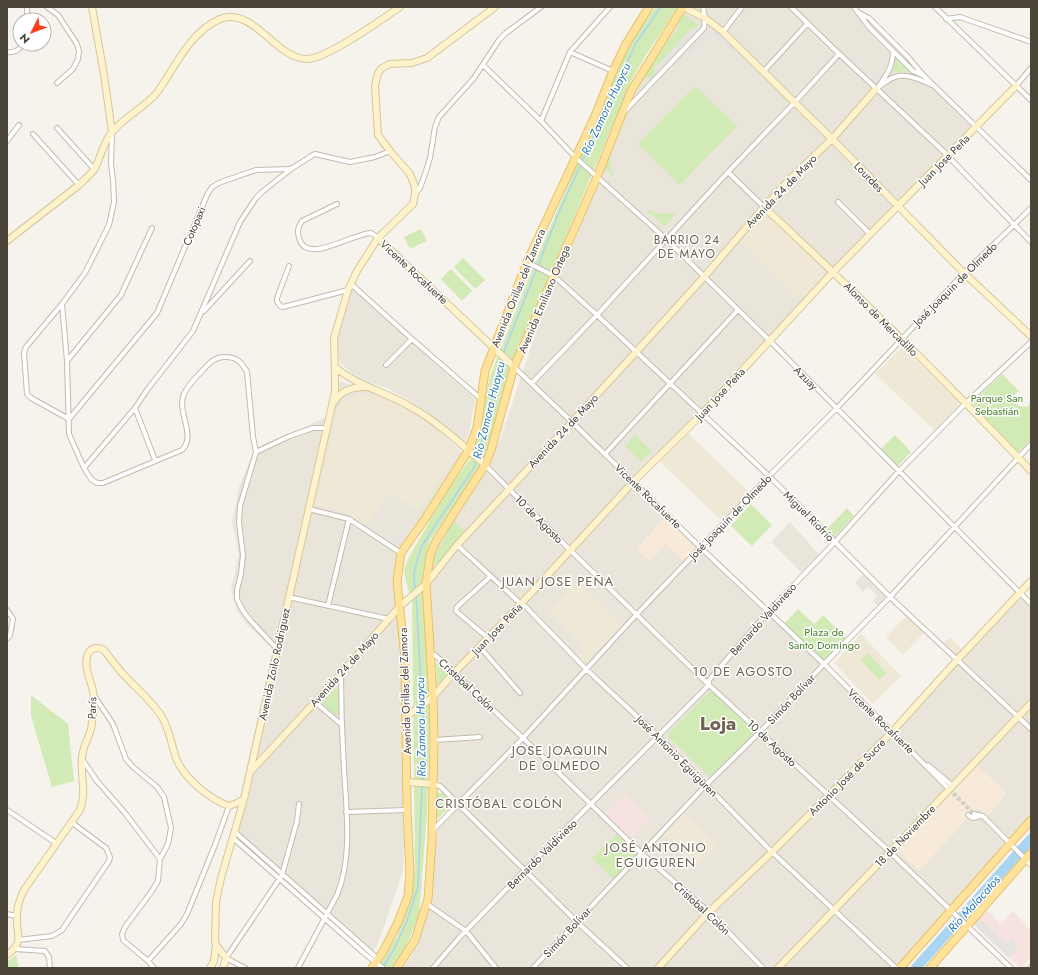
<svg xmlns="http://www.w3.org/2000/svg" width="1038" height="975" viewBox="0 0 1038 975" font-family="Jost,sans-serif">
  <rect width="100%" height="100%" fill="#f6f3ec"/>
  <path fill="#eae5da" d="M678,7H853L971,126L634,482L892,732L1020,593L1031,604V820L900,968H403L412,955L429,911L438,829L458,807L624,964L459,803L438,780L433,697L455,671L434,652L428,562L487,470L500,440L538,326L598,185L629,104Z
    M352,289L475,399L469,433L465,443L422,408L389,389L368,382L353,374L340,363L335,345Z
    M333,379L376,393L421,415L462,452L398,554L395,565L394,580L403,657L406,782L403,871L377,946L372,951L233,827L273,649L246,624L236,609L231,589L239,554L232,523L239,487L254,450L264,444L325,418L332,394Z
    M790,522L819,554L801,572L771,542Z
    M864,573L887,596L878,606L873,601L877,595L868,587L863,592L855,583Z"/>
  <path fill="#f7ead8" d="M665,517L698,549L685,563L666,544L650,562L636,549Z
    M977,765L1007,793L987,817L977,808L919,871L898,851Z"/>
  <path fill="#efe8d6" d="M765,213L828,271L801,301L740,241Z
    M902,347L961,404L935,431L875,374Z
    M365,394L386,400L419,416L459,451L419,511L389,493L366,525L344,512L315,505L338,409L342,402L353,396Z
    M688,433L749,492L722,521L660,462Z
    M578,582L623,626L584,664L577,656L585,647L549,611Z
    M907,615L924,633L903,655L886,637Z
    M861,634L901,676L873,704L834,663Z
    M950,637L964,651L957,658L943,644Z
    M684,812L717,845L696,866L663,834Z"/>
  <path fill="#f6e3e0" d="M625,794L650,818L628,840L604,816Z
    M985,908L1001,924L1013,911L1031,930V958L1022,968H1020L971,922Z"/>
  <path fill="#d2eab5" d="M656,7H678L644,58L631,81L523,339L502,396L491,444L480,469L430,540L425,561L422,580L430,726L427,815L419,915L405,949L394,968H378L397,936L412,896L415,871L412,601L406,582L404,571L409,557L443,498L470,459L478,437L490,376L532,270L576,166L633,37Z
    M684,15L696,23L698,26L696,28L691,29L654,69L655,74L650,79L644,75L662,45L670,39L678,28L681,18Z
    M896,58L914,72L904,71L892,73Z
    M695,86L737,126L680,185L638,144Z
    M609,153L612,172L614,177L603,167Z
    M649,210L662,214L675,213L676,214L664,226L659,222L647,211Z
    M421,229L427,241L410,249L404,237Z
    M463,258L485,280L475,289L454,267Z
    M451,269L472,291L462,301L441,279Z
    M1002,374L1019,391L1015,394V401L1019,406L1026,407L1030,404L1031,405V439L1018,452L972,403Z
    M635,435L652,451L641,462L625,446Z
    M895,435L911,452L897,467L880,450Z
    M751,504L772,525L752,546L731,526Z
    M847,508L854,516L834,537L827,529Z
    M453,520L466,532L437,564H433V561Z
    M798,609L814,624L823,615L847,639L824,661L784,624Z
    M868,653L886,673L879,680L861,660Z
    M436,662L448,674L437,686Z
    M335,689L339,691V713L336,716L322,703Z
    M709,692H712L754,731V735L710,777L668,737L669,733Z
    M31,695L68,724L74,781L52,787L31,716Z
    M437,793H443L454,804L437,819Z
    M617,834L637,855L613,879L592,858Z
    M16,955L19,968H7V962Z"/>
  <path fill="#e5e3e0" d="M692,30H698L656,74L655,69Z
    M716,30L736,49L733,53L712,34Z
    M702,36L706,37L690,54H685Z
    M977,916L1006,944L1011,939L1018,947L1009,958L971,922Z"/>
  <g fill="none" stroke-linecap="round" stroke-linejoin="round">
    <path stroke="#a9d4f2" stroke-width="1.5" d="M503,354L560,210L636,43L661,7
      M477,455L482,440L499,366L502,358
      M415,589L414,573L421,547L475,466L476,460
      M416,595L422,703
      M422,707L424,740L423,781
      M383,967L394,949L407,921L418,887L422,785"/>
    <path stroke="#a9d4f2" stroke-width="10" d="M916,968L1031,839"/>
    <path stroke="#d4d0c8" stroke-width="4" stroke-dasharray="4 2" stroke-linecap="butt" d="M949,789L974,814"/>
    <defs>
      <path id="street" d="M47,7L58,15L77,44L79,51L78,59L73,69L57,83
        M791,7L833,48L942,150L1031,242
        M854,7L869,27L913,71L924,76
        M935,7L1031,100
        M859,13L869,18L908,57L924,76L1031,180
        M946,19L960,17L1031,42
        M27,20V7
        M723,32L742,7
        M7,52C15,53 19,50 23,44
        M570,52L613,71
        M483,65L541,121L575,157L666,239L770,341L1031,604
        M764,71L808,23
        M879,86C887,74 893,66 893,51
        M1016,86L1031,68
        M876,89C882,85 888,79 895,77C907,73 921,80 932,85
        M624,112L704,28L705,18L703,7
        M541,121L570,52L610,7
        M57,128L94,169
        M33,134L79,185
        M7,141L19,125
        M728,172L764,207
        M415,194L420,188L427,168L430,158L435,127L439,117L474,78L499,40L506,33L541,7
        M838,202L870,234
        M337,204L302,221C298,227 297,231 299,238C301,245 306,249 313,249C325,251 355,235 370,233L373,234L378,238
        M527,262L554,276L597,315L769,476L890,597L1031,729
        M289,266L277,298V301L280,306L283,307L348,290
        M351,284L412,339L481,399
        M62,304L67,361L69,434L84,468L91,479L97,483H103L182,450C197,435 176,412 184,394C188,385 196,377 203,370C209,363 216,356 226,357C237,357 242,363 247,372L253,437L256,452L240,506L239,522L243,555L241,574L237,590V599L243,611L251,621L277,649
        M204,311L250,261
        M67,361L121,295L152,228
        M386,365L412,339
        M514,367L572,422L701,548L824,664L949,789
        M532,383L597,315L728,172L795,102L839,54
        M135,408L155,460
        M69,419L157,313L207,195L212,187L221,182L256,170L290,169
        M69,419L31,398L27,394L24,353L26,347L62,304L85,273L109,225L114,202L113,180L111,163L112,133
        M256,452L290,436L313,428H326
        M605,454L737,311
        M485,465L570,550L709,685L890,852L1011,968
        M84,468L135,408L147,390L193,331L240,222L256,198L262,192L291,169L313,155L315,154L350,162L375,157L390,151
        M309,509L349,519L401,553
        M457,545L521,604L526,607L586,669L658,736L772,852L896,968
        M288,597L389,619
        M328,606L349,519
        M7,610L13,619L10,635L7,639
        M488,638L456,611L457,607L491,576
        M480,647L520,693
        M430,654L435,655L523,738L641,853L709,912L763,968
        M95,697L113,724L126,759L133,767L157,787L164,797L171,828L168,844L160,859L158,881L152,891L125,927L122,934L123,940L148,961
        M315,702L342,725
        M434,740L480,737
        M82,759L97,781L125,813L160,859
        M928,765L953,786
        M433,784L440,786L577,922L627,968
        M7,810L56,843
        M346,812L407,810
        M974,814L983,816L1031,865
        M968,815L973,818L981,816
        M433,830L523,738L637,614L769,476L836,409L964,273L1014,225L1031,208
        M235,832L377,958
        M233,838L365,954L383,968
        M427,904L466,931L496,968
        M7,914L16,916
        M18,940L52,936L62,930L109,861L110,857L106,848L71,822
        M15,949L45,951L49,957L50,968
        M154,968L148,961L181,924L187,914L215,845L229,806
        M245,968L226,958L282,875L297,821L299,804
        M298,968L337,895C353,857 346,808 344,768C342,737 341,705 341,674
        M433,968L459,938L525,870L709,685V680L768,612L835,542L899,471L966,403L1031,342
        M533,968L706,785L760,732L825,663L890,597L1031,444
        M1030,968L1031,967"/>
      <path id="secondary" d="M92,7L104,75L112,132
        M683,7L705,18L723,32L832,139L964,273L1031,336
        M764,207C855,292 945,380 1031,471
        M378,238L514,367
        M7,241L79,185C84,180 90,175 94,170C101,158 103,142 112,132C125,117 143,108 156,94C160,89 164,82 168,76C181,55 196,29 220,19C254,6 276,60 308,59C328,58 381,20 400,7
        M335,367C357,386 386,392 411,407C438,422 462,445 485,465
        M334,402C341,390 353,387 365,387
        M407,716L433,697L451,676L521,604L634,481L702,414L833,272L1016,86
        M251,771L341,674L400,606L426,584L457,545L572,422L636,352L704,277L764,207L789,180L832,139L876,89
        M408,782L433,784
        M7,955C26,941 15,934 17,915C17,905 20,898 24,890L80,810C87,792 80,777 82,758C82,749 88,739 91,729C93,719 94,709 94,699C94,684 82,669 88,654C91,647 98,647 104,650C110,658 116,666 123,674C136,688 152,701 162,717C169,729 171,742 175,755C181,776 209,799 229,806L237,803L244,799
        M210,968L214,961L216,945
        M223,968L226,958L216,945L215,941L216,902L221,878L244,799L332,405L335,391V377L334,338L348,290L357,271L378,238L413,204L415,194V187L410,174L390,151L378,135L375,86L378,73L382,68L390,64L412,63L427,58L495,7
        M658,968L709,912L772,852L892,732L957,660L1031,581
        M778,968L890,852L1031,703"/>
      <path id="primary" d="M372,968L384,950L398,922L408,896L410,873L407,810L405,658L397,581L401,553L425,519L468,451L477,428L485,371L527,262L595,116L613,71L626,44L649,7
        M397,968L415,940L428,899L432,841L434,740L433,697L426,584L430,556L436,541L485,465L491,450L514,367L597,177L631,91L683,7
        M900,968L1031,820
        M930,968L1031,853"/>
    </defs>
    <use href="#street" stroke="#c2bbae" stroke-width="6"/>
    <use href="#secondary" stroke="#d6c79b" stroke-width="8"/>
    <use href="#primary" stroke="#e6c16a" stroke-width="9"/>
    <use href="#street" stroke="#fff" stroke-width="4"/>
    <use href="#secondary" stroke="#fff3cd" stroke-width="6"/>
    <use href="#primary" stroke="#ffe39c" stroke-width="7"/>
  </g>
  <g text-anchor="middle" dominant-baseline="central" stroke-width="3" stroke-linejoin="round" paint-order="stroke">
    <g font-size="11" fill="#4b4439" stroke="#fff">
      <text transform="translate(944 160) rotate(-45)">Juan Jose Peña</text>
      <text transform="translate(869 177) rotate(46)">Lourdes</text>
      <text transform="translate(781 191) rotate(-46)">Avenida 24 de Mayo</text>
      <text transform="translate(194 226) rotate(-67)">Cotopaxi</text>
      <text transform="translate(414 272) rotate(43)">Vicente Rocafuerte</text>
      <text transform="translate(955 284) rotate(-45)">José Joaquín de Olmedo</text>
      <text transform="translate(518 288) rotate(-68)">Avenida Orillas del Zamora</text>
      <text transform="translate(544 299) rotate(-67)">Avenida Emiliano Ortega</text>
      <text transform="translate(881 319) rotate(45)">Alonso de Mercadillo</text>
      <text transform="translate(806 378) rotate(45)">Azuay</text>
      <text transform="translate(720 394) rotate(-47)">Juan Jose Peña</text>
      <text transform="translate(563 431) rotate(-47)">Avenida 24 de Mayo</text>
      <text transform="translate(648 496) rotate(44)">Vicente Rocafuerte</text>
      <text transform="translate(809 516) rotate(45)">Miguel Riofrío</text>
      <text transform="translate(730 517) rotate(-46)">José Joaquín de Olmedo</text>
      <text transform="translate(539 519) rotate(45)">10 de Agosto</text>
      <text transform="translate(763 619) rotate(-48)">Bernardo Valdivieso</text>
      <text transform="translate(497 629) rotate(-46)">Juan Jose Peña</text>
      <text transform="translate(274 664) rotate(-78)">Avenida Zoilo Rodriguez</text>
      <text transform="translate(344 669) rotate(-48)">Avenida 24 de Mayo</text>
      <text transform="translate(467 685) rotate(43)">Cristobal Colón</text>
      <text transform="translate(405 691) rotate(-92)">Avenida Orillas del Zamora</text>
      <text transform="translate(791 699) rotate(-47)">Simón Bolívar</text>
      <text transform="translate(92 708) rotate(-88)">París</text>
      <text transform="translate(881 721) rotate(44)">Vicente Rocafuerte</text>
      <text transform="translate(772 743) rotate(43)">10 de Agosto</text>
      <text transform="translate(677 756) rotate(45)">José Antonio Eguigüren</text>
      <text transform="translate(847 777) rotate(-45)">Antonio José de Sucre</text>
      <text transform="translate(905 836) rotate(-46)">18 de Noviembre</text>
      <text transform="translate(542 854) rotate(-45)">Bernardo Valdivieso</text>
      <text transform="translate(702 908) rotate(43)">Cristobal Colón</text>
      <text transform="translate(567 932) rotate(-47)">Simón Bolívar</text>
    </g>
    <g font-size="11" fill="#4a7f2a" stroke="#fff">
      <text x="997" y="398">Parque San<tspan x="997" dy="13">Sebastián</tspan></text>
      <text x="824" y="632">Plaza de<tspan x="824" dy="13">Santo Domingo</tspan></text>
    </g>
    <g font-size="12" font-style="italic" fill="#2e7ab2" stroke="#fff">
      <text transform="translate(606 109) rotate(-65)">Río Zamora Huaycu</text>
      <text transform="translate(489 410) rotate(-76)">Río Zamora Huaycu</text>
      <text transform="translate(421 727) rotate(-91)">Río Zamora Huaycu</text>
      <text transform="translate(974 904) rotate(-48)">Rio Malacatos</text>
    </g>
    <g font-size="12" letter-spacing="1" fill="#6e6250" stroke="#fff">
      <text x="687" y="240">BARRIO 24<tspan x="687" dy="14">DE MAYO</tspan></text>
    </g>
    <g font-size="13" letter-spacing="1" fill="#6e6250" stroke="#fff">
      <text x="558" y="581">JUAN JOSE PEÑA</text>
      <text x="743" y="671">10 DE AGOSTO</text>
      <text x="560" y="750">JOSE JOAQUIN<tspan x="560" dy="15">DE OLMEDO</tspan></text>
      <text x="499" y="803">CRISTÓBAL COLÓN</text>
      <text x="656" y="847">JOSÉ ANTONIO<tspan x="656" dy="15">EGUIGUREN</tspan></text>
    </g>
    <g font-size="19" font-weight="bold" fill="#6e6250" stroke="#fff">
      <text x="718" y="723">Loja</text>
    </g>
  </g>
  <rect width="1038" height="975" fill="none" stroke="#4b4439" stroke-width="16"/>
  <g transform="translate(32 32) rotate(228)"><circle r="19" fill="#ffffff" stroke="#b7b4b0"/>
  <path d="M0-3L7 15L0 10L-7 15Z" fill="#fc3f1d"/>
  <text y="-6" font-size="11" font-weight="bold" text-anchor="middle" fill="#4b4439">N</text>
  </g>
</svg>
